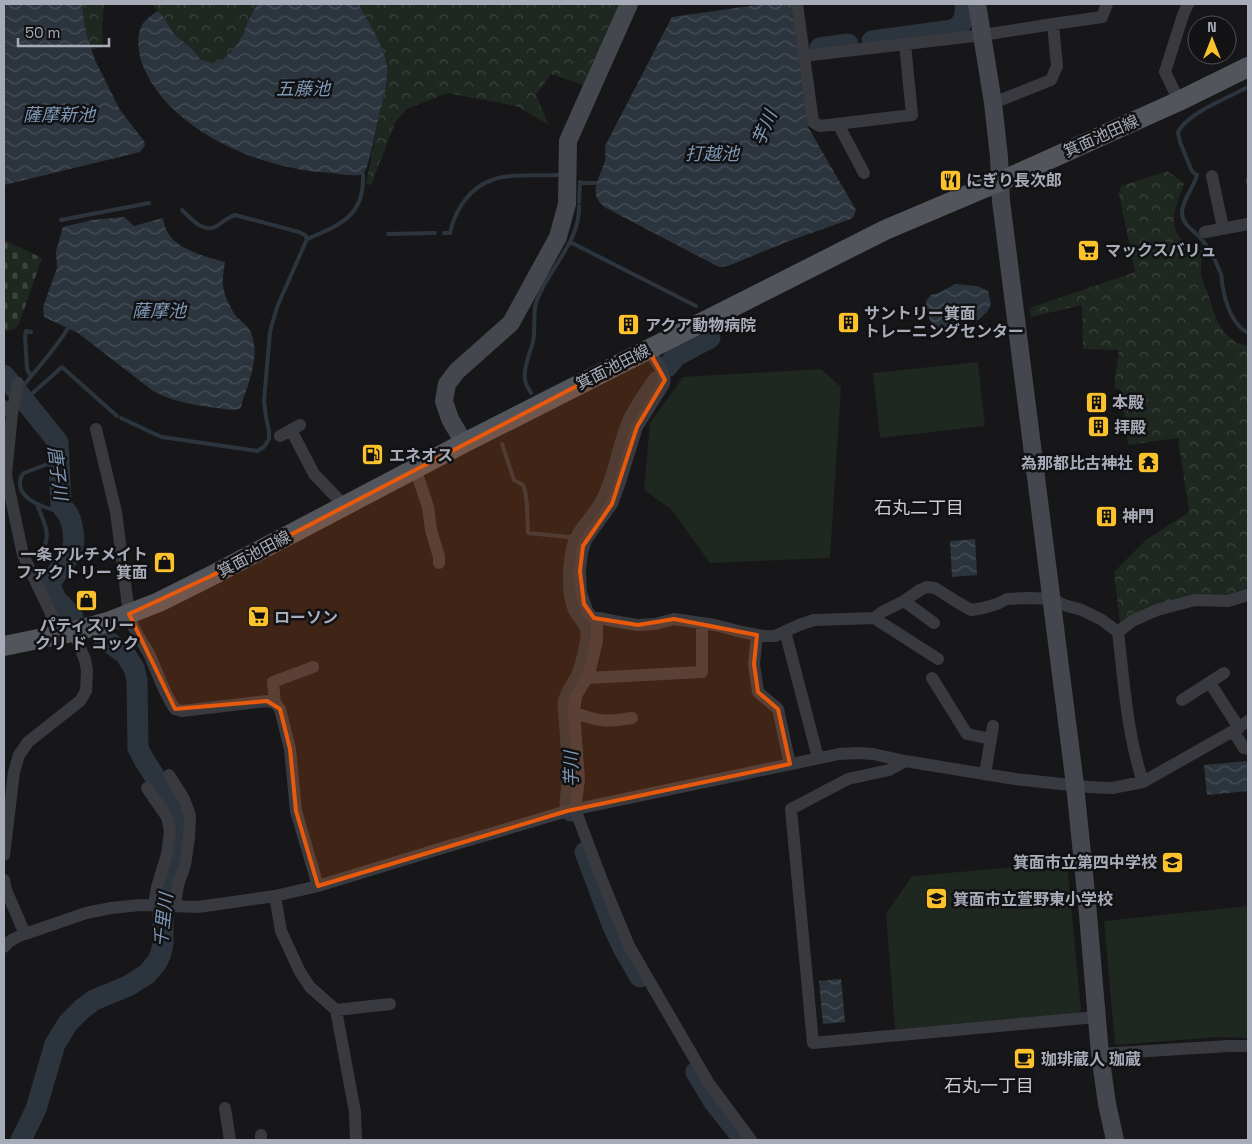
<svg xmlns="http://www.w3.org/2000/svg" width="1252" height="1144" viewBox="0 0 1252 1144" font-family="'Space Grotesk','Noto Sans JP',sans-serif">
  <defs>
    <pattern id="forest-crowns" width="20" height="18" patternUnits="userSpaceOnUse" patternTransform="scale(1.25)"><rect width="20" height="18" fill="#1e2720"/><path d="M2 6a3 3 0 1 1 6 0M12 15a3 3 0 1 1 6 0" fill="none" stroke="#3c443e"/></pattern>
    <pattern id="cemetery-stones" width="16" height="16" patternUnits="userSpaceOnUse" patternTransform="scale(1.25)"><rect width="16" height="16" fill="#1e2720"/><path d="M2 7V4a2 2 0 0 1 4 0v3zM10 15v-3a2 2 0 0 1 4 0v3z" fill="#3c443e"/></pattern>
    <pattern id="water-waves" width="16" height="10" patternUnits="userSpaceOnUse" patternTransform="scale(1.25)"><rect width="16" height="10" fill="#2c353e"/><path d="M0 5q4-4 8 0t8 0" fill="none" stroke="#485058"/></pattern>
  </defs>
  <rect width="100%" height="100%" fill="#171719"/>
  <path fill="#1e2720" d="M978,362L985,426L880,438L873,373Z
    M821,369L841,387L830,558L710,563L671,509L644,490L650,423L683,377Z
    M1067,863L1081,1010L1077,1015L895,1029L886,914L912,876Z
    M1248,906V1038L1218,1037L1115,1045L1104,921Z"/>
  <path fill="url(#forest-crowns)" d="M82,4H104L102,27L103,47L91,50L85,29Z
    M153,4H257L247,23L243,35L236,46L223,59L213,63L201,60L174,34L162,15L158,11Z
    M358,4H620L583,85L551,74L536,95L549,125L516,106L447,93L407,109L396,121L371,185L366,184L387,76L384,55L368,20Z
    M1167,171L1184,183C1179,200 1167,222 1180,238C1185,243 1190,247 1195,252L1205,249C1203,256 1200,264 1201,271C1201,279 1205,287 1208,294C1215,317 1221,340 1248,346V591L1120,623L1114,572L1146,540L1189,512L1178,438L1128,445L1121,390L1114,388L1119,350L1083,349L1082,305L1031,317L1030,308L1135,272L1119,194L1121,186Z"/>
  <path fill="url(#cemetery-stones)" d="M4,240L42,258L19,324C15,330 11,331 4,331Z"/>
  <path fill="url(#water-waves)" d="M4,4H82L85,29L95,60L120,110L144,141L145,145L140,152L4,185Z
    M257,4H358C367,18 385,49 387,66C388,81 384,97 380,111C376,130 372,149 367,167L365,171L361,175C351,176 341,174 331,173C318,172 305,171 293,168C236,157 166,122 143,66C138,52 135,35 144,22C147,18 152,15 156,12L158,11L162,15L174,34L191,48L201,60L213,63L223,59L236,46L243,35L247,23Z
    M764,4H791L808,127L856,210L854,216L851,219L789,241L728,266L720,267L717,266L606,208C586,194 600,178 605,161C606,156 605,151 605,146L672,17Z
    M124,217L134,226L163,218C164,223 165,229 168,233C176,249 209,258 225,262C222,280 221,289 230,306C232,309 233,313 236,316C241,322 248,325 251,333C260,353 250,380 243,400L241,407L239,409L231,410C204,406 177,404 153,391L78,333L44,317L43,307L57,268L56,251L63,227L92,220Z
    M955,284L977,286L988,291L991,304L987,312L978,320L950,327L937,328L932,324L926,311V301L931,295L939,293Z
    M975,539L977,575L952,577L950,541Z
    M1248,761V791L1207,795L1204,765Z
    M841,979L845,1022L823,1024L819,981Z"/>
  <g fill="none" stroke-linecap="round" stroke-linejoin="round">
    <path stroke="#2c353e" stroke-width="4" d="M1246,88C1227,98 1188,113 1178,132L1180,142L1191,169L1193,172L1197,175C1194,187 1181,202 1182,214C1183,226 1197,232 1203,241C1210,250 1216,261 1220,272C1222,275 1222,279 1222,283C1225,302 1231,324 1248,333
      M1248,179V183
      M586,183H596
      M579,202L580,182L583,183
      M61,220L149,203
      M444,233H450C455,210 469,188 492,180C510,173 539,176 558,175
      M388,234L435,233
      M307,239C340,225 365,216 363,174
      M570,242L696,306
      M31,332L26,331L25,336L27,369L31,376
      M21,389C37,368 55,350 68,328
      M531,393C529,389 525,384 525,379C523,368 530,353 533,342C536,329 532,311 537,300C549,268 580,242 579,206
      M25,400L62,367L117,416
      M121,418L157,435L162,437L251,450L257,451L264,447L269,439V431L266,417L264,401L270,332L277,307L307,239L305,235L299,232L235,215C228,217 223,222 217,226C203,234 192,219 182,210
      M502,444L514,480L523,485L525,491L527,505L528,533L580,538
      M58,460L24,473C21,476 20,478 20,483C19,503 54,510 68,514
      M37,504C44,524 52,532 42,553"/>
    <path stroke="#2c353e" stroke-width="21" d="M872,41L953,30C964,24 966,16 965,4
      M820,48L848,44
      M667,367L676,356L710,338
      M4,375L58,442L61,505L68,514L71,521L73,530L74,542L70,555L52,580L51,588L56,599L73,617
      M571,811L570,803L573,773L568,703C570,694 575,687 580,679C585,669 592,641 591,631C590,622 582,616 578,608C571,591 573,569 576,551C580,530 599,518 607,499C619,475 622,447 632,423C639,408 649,394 658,381
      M585,852L612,924L623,948L640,977
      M696,1072L714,1102L744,1140
      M21,1140L36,1109L55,1044L68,1023L82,1009L94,1000L128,986L147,974L157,962L161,953L163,943V898L177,851L178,827L177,813L172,803L144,760L138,748L137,680L134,668L125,654L102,637"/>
    <path stroke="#393a40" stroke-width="12" d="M797,4L813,122L820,126L912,115L905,44
      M803,56L983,35L1053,24L1102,17L1107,4
      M1179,101L1165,72L1183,15L1188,4
      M993,103L1051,80L1057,66L1053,24
      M838,124L864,173
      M1212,176L1223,228
      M1205,232L1248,224
      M648,349C654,359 667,373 664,384L637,427L620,482L612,504L586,540L582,552L580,571L581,593L588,613L594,618L597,623V641L589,674L576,696L574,712L579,780L575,809L603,883L629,946L708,1082L751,1140
      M4,406L12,414L6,475L23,555L55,622L72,632L78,642L85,660L87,670L86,691L80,701L28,742L19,755L14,772L4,855
      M12,414L18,383
      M96,429L116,512L129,614C133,629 140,639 148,652C158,672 162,690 175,709L182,711L267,701L275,703
      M291,430L314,474L338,499L343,507
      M280,436L300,425
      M414,470L419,480L428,507L431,530L439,557V563
      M904,601L934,623
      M594,618H599L619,622L638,625L655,624L674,619L715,625L742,632L764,636H775L799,625L814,620L874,618L882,612L904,601L920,590L927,587L935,588L957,602L971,610L983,608L997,604L1007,599L1030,598L1051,599L1064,605L1082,610L1102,620L1118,632C1124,682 1127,734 1143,782
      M874,618L938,659
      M785,631L818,758
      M1118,632L1132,621L1157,610L1195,600L1228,601L1248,595
      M757,635L754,664L758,692L778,709L790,764
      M313,667L273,682L275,703L280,709L290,749L296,811L318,886
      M587,678L702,672V623
      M932,678L967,734L991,739
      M1210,683L1239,728
      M1182,700L1224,673
      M574,712C597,722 608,722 632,718
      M1233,731L1244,748L1248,749
      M905,761L889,770L848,779L791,809L813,1043L1096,1017
      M985,774L993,726
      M169,775L184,799L187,807L190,816L189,838L185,865L178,885L175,905
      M147,788L167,817L170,831L167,854L157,887L154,905
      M4,880L6,890L25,934
      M275,896L281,931L300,972L310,987L336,1010L355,1112L356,1140
      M4,947C9,940 17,937 25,934L86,913L111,908L140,905L198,907L275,896L318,886L439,849L567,811L839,754L859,753L873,754L905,761L1015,779L1089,787L1112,788L1143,782L1233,731L1248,721
      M336,1010L390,1004
      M1100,1054L1229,1046H1248
      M225,1108L230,1140
      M261,1140V1135"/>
    <path stroke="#45474e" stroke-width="18" d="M977,4L993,103L999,157L1001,201L1075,785L1087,903L1100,1054L1107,1104L1115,1140
      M464,443L450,419L444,401L447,384L457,371L511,323L558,237L567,204L568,141L629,4"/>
    <path stroke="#53555d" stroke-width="20" d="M4,646L72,632L108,622L159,602L211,576L464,443L598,375L885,230L1017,174L1179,101L1248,67"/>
  </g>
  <path fill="#e8590c" fill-opacity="0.2" stroke="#e8590c" stroke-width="4" stroke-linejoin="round" d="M648,349L665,380L637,427L612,504L583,546L580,571L584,604L594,618L638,625L674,619L757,635L754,664L758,692L778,709L790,764L567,811L318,886L296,811L290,749L280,709L267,701L175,709L129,614L211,576Z"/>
  <defs>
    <symbol id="restaurant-square" viewBox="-11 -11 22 22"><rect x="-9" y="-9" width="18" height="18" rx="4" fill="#fbc22c" stroke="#121214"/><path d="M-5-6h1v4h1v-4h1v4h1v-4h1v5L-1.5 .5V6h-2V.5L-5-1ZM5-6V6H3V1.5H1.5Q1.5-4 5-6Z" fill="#111"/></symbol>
    <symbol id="supermarket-square" viewBox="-11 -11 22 22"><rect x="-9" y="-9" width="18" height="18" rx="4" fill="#fbc22c" stroke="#121214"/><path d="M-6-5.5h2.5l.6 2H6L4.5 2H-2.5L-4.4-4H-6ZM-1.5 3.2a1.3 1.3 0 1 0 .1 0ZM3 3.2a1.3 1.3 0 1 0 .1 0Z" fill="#111"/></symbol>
    <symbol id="building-square" viewBox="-11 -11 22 22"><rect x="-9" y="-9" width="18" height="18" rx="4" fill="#fbc22c" stroke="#121214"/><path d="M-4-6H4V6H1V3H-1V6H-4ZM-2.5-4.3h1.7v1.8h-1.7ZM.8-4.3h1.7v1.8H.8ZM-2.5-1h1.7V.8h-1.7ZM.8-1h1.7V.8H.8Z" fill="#111"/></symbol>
    <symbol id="fuel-square" viewBox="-11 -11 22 22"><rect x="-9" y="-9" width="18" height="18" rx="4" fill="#fbc22c" stroke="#121214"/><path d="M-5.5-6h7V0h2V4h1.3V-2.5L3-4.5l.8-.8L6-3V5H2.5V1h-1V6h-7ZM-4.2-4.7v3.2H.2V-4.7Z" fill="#111"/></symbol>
    <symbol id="temple-square" viewBox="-11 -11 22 22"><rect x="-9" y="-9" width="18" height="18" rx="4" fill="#fbc22c" stroke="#121214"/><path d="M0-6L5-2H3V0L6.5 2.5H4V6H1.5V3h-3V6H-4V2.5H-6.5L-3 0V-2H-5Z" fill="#111"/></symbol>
    <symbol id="shop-square" viewBox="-11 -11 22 22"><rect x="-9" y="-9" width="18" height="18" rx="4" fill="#fbc22c" stroke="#121214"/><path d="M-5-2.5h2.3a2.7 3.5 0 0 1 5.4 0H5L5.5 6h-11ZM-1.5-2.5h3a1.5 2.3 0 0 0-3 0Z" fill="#111"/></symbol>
    <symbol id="school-square" viewBox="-11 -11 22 22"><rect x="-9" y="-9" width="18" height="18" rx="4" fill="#fbc22c" stroke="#121214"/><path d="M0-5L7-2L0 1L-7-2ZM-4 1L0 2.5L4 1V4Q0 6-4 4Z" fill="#111"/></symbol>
    <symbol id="cafe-square" viewBox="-11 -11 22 22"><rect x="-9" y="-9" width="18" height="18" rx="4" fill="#fbc22c" stroke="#121214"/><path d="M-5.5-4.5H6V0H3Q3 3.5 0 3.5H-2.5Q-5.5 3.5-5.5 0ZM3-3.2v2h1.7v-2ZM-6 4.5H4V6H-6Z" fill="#111"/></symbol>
  </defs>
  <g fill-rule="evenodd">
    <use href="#restaurant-square" x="938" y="168" width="25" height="25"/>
    <use href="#supermarket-square" x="1076" y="238" width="25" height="25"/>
    <use href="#building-square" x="836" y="310" width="25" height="25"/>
    <use href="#building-square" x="616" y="312" width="25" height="25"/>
    <use href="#building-square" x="1084" y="390" width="25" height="25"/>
    <use href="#building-square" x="1086" y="414" width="25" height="25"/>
    <use href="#fuel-square" x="360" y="442" width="25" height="25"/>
    <use href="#temple-square" x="1136" y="450" width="25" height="25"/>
    <use href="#building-square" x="1094" y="504" width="25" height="25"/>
    <use href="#shop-square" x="152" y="550" width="25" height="25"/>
    <use href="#shop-square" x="74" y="588" width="25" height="25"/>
    <use href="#supermarket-square" x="246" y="604" width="25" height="25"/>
    <use href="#school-square" x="1160" y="850" width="25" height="25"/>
    <use href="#school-square" x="924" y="886" width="25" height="25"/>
    <use href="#cafe-square" x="1012" y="1046" width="25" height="25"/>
  </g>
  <g text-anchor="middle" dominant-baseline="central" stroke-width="5" stroke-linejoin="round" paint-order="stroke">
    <g font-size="16" fill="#a8acb9" stroke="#121214">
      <text transform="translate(1101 136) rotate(-24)">箕面池田線</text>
      <text transform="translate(613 367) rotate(-27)">箕面池田線</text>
      <text transform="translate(254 554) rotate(-28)">箕面池田線</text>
    </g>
    <g font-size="16" font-weight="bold" fill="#a8acb9" stroke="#121214" text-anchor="start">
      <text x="966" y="180">にぎり長次郎</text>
      <text x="1105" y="250">マックスバリュ</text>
      <text x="864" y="313">サントリー箕面<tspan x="864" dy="18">トレーニングセンター</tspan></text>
      <text x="645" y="325">アクア動物病院</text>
      <text x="1112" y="402">本殿</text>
      <text x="1114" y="427">拝殿</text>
      <text x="389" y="455">エネオス</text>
      <text x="1133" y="463" text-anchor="end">為那都比古神社</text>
      <text x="1122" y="516">神門</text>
      <text x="148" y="554" text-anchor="end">一条アルチメイト<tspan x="148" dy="18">ファクトリー 箕面</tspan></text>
      <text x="274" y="617">ローソン</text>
      <text x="87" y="625" text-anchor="middle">パティスリー<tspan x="87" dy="18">クリ ド コック</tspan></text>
      <text x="1157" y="862" text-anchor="end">箕面市立第四中学校</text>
      <text x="953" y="899">箕面市立萱野東小学校</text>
      <text x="1041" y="1059">珈琲蔵人 珈蔵</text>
    </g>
    <g font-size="18" font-style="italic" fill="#7e98b6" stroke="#121214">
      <text x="303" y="88">五藤池</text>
      <text x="59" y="114">薩摩新池</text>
      <text transform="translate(764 128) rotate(-67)">芋川</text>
      <text x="712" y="153">打越池</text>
      <text x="159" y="310">薩摩池</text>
      <text transform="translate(58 473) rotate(83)">唐子川</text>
      <text transform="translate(571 769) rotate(-91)">芋川</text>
      <text transform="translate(163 920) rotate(-84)">千里川</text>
    </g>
    <g font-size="18" fill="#c9ccd5" stroke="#121214">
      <text x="919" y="507">石丸二丁目</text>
      <text x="989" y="1085">石丸一丁目</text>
    </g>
  </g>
  <rect width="1252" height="1144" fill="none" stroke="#a8acb9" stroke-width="10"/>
  <g transform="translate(1212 40)"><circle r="24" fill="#121214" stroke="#4e5056"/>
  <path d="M0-4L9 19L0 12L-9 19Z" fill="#fbc22c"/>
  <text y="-8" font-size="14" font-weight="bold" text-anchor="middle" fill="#a8acb9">N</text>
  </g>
  <path d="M18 38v8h91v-8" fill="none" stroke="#a8acb9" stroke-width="2.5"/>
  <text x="25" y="38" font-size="15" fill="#a8acb9" stroke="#121214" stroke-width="4" paint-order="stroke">50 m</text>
</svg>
